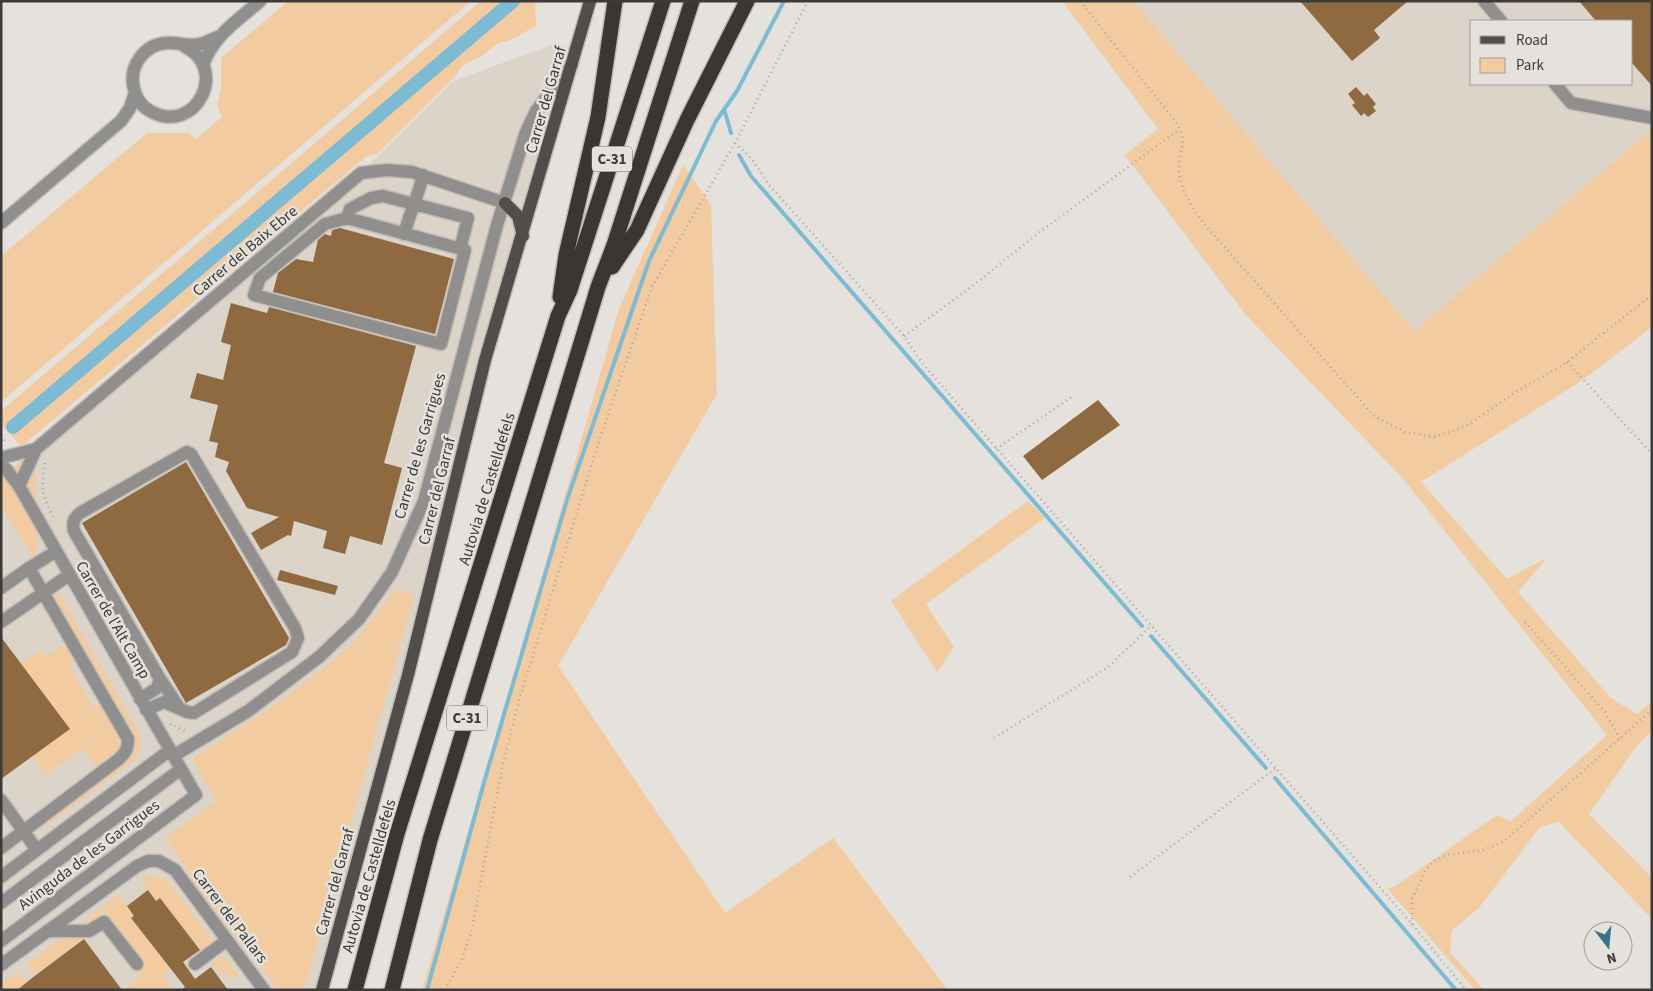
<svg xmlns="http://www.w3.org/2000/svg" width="1653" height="991" viewBox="0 0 1653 991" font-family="'Source Sans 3',sans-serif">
  <rect width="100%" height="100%" fill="#e5e1dc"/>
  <path fill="#dcd3c9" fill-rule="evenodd" d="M1133,1H1652V129L1413,332ZM1472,21H1632V84H1472Z
    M555,44L578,49L523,237L322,990H1V477L361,173L453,81Z"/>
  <path fill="#f3cba1" d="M288,1H471L1,402V256L147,133H189L196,139L222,117L217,105L221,89V58Z
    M481,1H540L535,5L536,26L510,40L498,43L482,56L462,66L455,77L377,154L367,156L21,447L1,423V411Z
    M1062,1H1133L1414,331L1652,129V327L1584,379L1421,482L1507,579L1547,558L1518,592L1611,698L1637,714L1652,702V731L1638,744L1589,814L1652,878V919L1559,822L1540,827L1479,908L1452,930L1450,952L1484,990H1475L1387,888L1394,887L1497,815L1511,821L1607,735L1405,481L1246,315L1125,155L1158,129Z
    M683,165L711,205L717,394L558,666L725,913L833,838L948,990H422L619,309Z
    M35,449L37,554L32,556L1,506V477Z
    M1028,501L1045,518L926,604L954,647L937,672L891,601Z
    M395,589L414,596L304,990H278L201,893L166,837L216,801L192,759L287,696L354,643Z
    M60,595L138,731C142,742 142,749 135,760L45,827L42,821L134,750V739L55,598Z
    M67,643L77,660L69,665L93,708L101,703L121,741C123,754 107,761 98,769L82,748L46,775L32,756L21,664L40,650L45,657Z
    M151,875L167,880L213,941L200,950L160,898L156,901L140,879Z
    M118,895L134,916L132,919L170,969L162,975L173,990H123L140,977L135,970L143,964L105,912L85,927H77Z
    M91,935L36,975L27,964L65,936Z
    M223,955L239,975L232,980L226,972L221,975L213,963Z
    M18,973L26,983L17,990H1V984Z"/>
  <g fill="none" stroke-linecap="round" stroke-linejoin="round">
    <path stroke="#7cbbd3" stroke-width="4" d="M724,109L731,133
      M739,155L751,176L1142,626
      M1151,636L1266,768
      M1275,778L1456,990
      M427,990L485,779L567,500L649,261L716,121L737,91L784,1"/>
    <path stroke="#7cbbd3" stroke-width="14" d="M13,427L513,1"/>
  </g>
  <path fill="#8f6a41" d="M1300,1H1408L1374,30L1380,38L1352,61Z
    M1579,1H1652V86L1632,63V21H1596Z
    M1356,87L1364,96L1367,93L1376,104L1373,107L1376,111L1368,117L1364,113L1361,116L1352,105L1355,103L1348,94Z
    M340,228L454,259L435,334L273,292L278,273L296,259L313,262L318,240L325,234L331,236L332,230Z
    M231,303L267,313L269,307L416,346L384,463L402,468L382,545L350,536L345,554L323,548L327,531L294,521L291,536L288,535L261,550L251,533L279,517L247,508L226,471L229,462L215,457L218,443L209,441L218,405L190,398L197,373L223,380L231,345L221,342Z
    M1098,400L1120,425L1042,480L1023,456Z
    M186,462L289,638L286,645L186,703L82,523Z
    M280,570L338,586L335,595L277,580Z
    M1,637L70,729L1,779Z
    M148,890L156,901L160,898L200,950L183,962L195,979L211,967L228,990H181L185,987L131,918L134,916L127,906Z
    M84,939L122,990H17L36,975Z"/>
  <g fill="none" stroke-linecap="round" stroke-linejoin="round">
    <defs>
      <path id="minor" d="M1484,1L1501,21
        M184,46C230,68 196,135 152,112C143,108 136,99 134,89C128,67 144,44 167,43C178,42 188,47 200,44C206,43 212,39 218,37
        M203,65C213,36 237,21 260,1
        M1555,84L1571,103L1652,118
        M347,218L465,250L441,344L254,295L260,278L325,224Z
        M347,218L350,209L371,198L383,196L468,218L460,249
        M1,223L121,121L130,108L135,93
        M404,234C410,213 418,196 423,175
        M1,458L36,449
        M1,462L19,486L196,795L1,941
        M19,486L36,449L361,173L387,170L412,172L505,203
        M1,588L29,568
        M1,622L69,575
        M160,679L180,709
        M140,699L157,688L160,679L74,531C72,522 74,518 80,513L187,452L191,454L295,628L298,638L292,652L194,713L187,712L164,702L146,710
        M173,756L248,711L319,657L359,619L392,572L424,501L497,225L526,132L536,111L572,64
        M1,800L37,850
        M1,848L119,759C126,752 128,749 128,739L29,568L55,552
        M1,877L170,750
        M1,903L181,769
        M47,931H89L104,922L137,964
        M195,964L227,940
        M1,965L137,866L148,861H159L175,870L264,990"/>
      <path id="major" d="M505,203L518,216L523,236
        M322,990L408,675L485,360L590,1"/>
      <path id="highway" d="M612,267L637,230L687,120L747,1
        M560,297L566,255L598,117L615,1
        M355,990L397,834L558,316L570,290L663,1
        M392,990L430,840L598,287L614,245L692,1"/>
    </defs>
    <use href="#minor" stroke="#c0bcb8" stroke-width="15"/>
    <use href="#major" stroke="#c0bcb8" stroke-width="15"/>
    <use href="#highway" stroke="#c0bcb8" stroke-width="18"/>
    <path stroke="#a9a6a2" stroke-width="2.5" stroke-dasharray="1 4" stroke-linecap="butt" d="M1080,1L1175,121C1190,145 1178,147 1179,170C1180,192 1194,209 1206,226L1374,416L1405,432L1435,437L1468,425L1514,393L1563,365L1652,295
      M735,143L751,158L770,186L904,336L922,363L1412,924L1466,990
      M904,336L974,285L1037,234L1180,129
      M1567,362L1652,454
      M1,436L7,443
      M996,449L1073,396
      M45,463C40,488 43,497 54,519
      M1525,622L1605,712L1620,739
      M170,724L188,732
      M994,738L1107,668L1152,625
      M1130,877L1276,768
      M1412,924V899L1425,871L1434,861L1446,855L1483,850L1503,842L1652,710
      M445,990L462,959L471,933L502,768L518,704L597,447L652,287L735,143L808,1"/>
    <use href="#minor" stroke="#918f8e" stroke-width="12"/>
    <use href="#major" stroke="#504d4a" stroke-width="12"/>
    <use href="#highway" stroke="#3a3733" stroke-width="15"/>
  </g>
  <g text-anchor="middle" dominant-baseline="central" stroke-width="5" stroke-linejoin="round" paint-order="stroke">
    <g fill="#e5e1dc" stroke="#6f6d6b" stroke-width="1">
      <rect x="592" y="146.5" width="40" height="25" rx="4"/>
      <rect x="447" y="705.5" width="40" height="25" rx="4"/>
    </g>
    <g font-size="15" font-weight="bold" fill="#3d3b3a">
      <text x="612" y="159">C-31</text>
      <text x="467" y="718">C-31</text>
    </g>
    <g font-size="16" fill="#3d3b3a" stroke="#e5e1dc">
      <text transform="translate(546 100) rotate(-74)">Carrer del Garraf</text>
      <text transform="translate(245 251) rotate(-40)">Carrer del Baix Ebre</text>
      <text transform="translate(420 446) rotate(-74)">Carrer de les Garrigues</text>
      <text transform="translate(487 489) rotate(-73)">Autovia de Castelldefels</text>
      <text transform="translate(437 491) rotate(-76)">Carrer del Garraf</text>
      <text transform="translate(113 620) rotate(60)">Carrer de l'Alt Camp</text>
      <text transform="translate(89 855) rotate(-37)">Avinguda de les Garrigues</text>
      <text transform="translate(369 876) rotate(-74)">Autovia de Castelldefels</text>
      <text transform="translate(335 882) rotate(-75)">Carrer del Garraf</text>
      <text transform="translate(230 916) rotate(53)">Carrer del Pallars</text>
    </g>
  </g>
  <rect width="1653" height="991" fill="none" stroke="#3d3b3a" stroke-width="5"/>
  <rect x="1470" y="20" width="162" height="65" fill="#e5e1dc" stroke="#a29f9b"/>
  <rect x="1480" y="36" width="25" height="8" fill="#504d4a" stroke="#a29f9b"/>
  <text x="1516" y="45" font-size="15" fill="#3d3b3a">Road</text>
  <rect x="1480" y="58" width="25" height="15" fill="#f3cba1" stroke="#a29f9b"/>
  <text x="1516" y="70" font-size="15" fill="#3d3b3a">Park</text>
  <g transform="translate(1608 946) rotate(164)"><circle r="24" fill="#e5e1dc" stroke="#a29f9b"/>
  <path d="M0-4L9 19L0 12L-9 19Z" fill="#38758b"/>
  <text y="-8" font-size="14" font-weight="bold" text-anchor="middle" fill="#3d3b3a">N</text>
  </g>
</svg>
